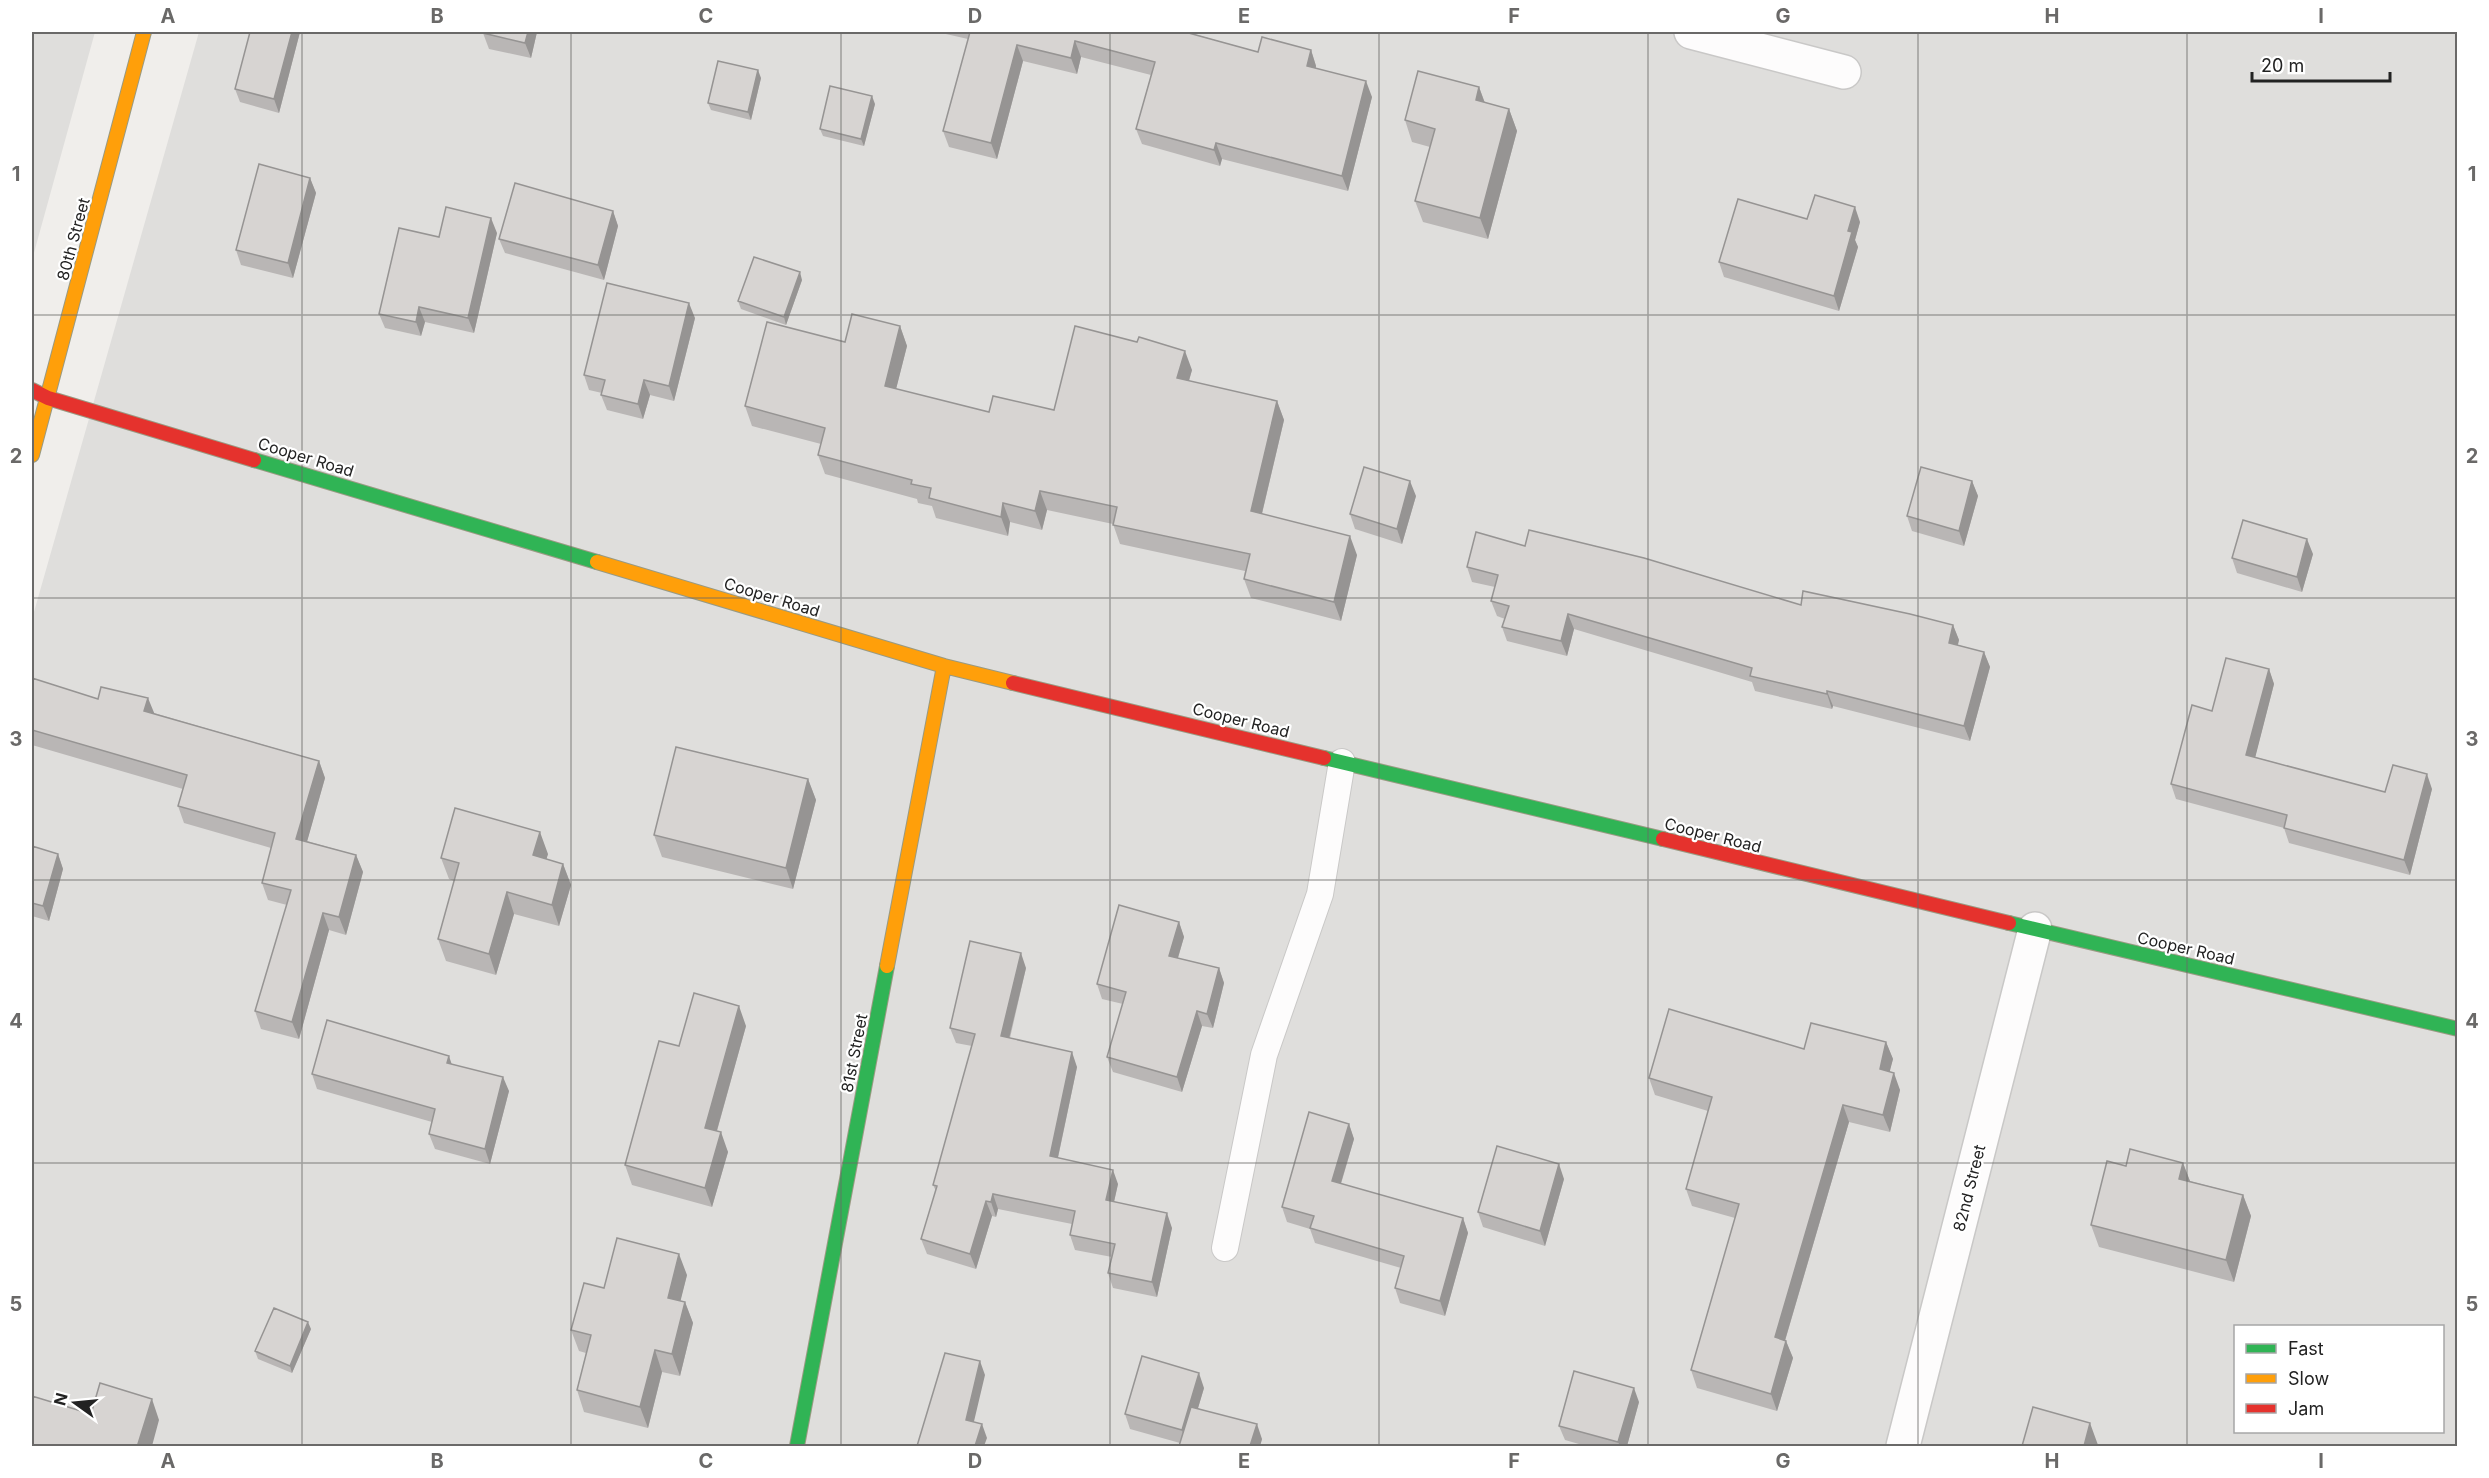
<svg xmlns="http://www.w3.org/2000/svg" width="2489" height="1478" viewBox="0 0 2489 1478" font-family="Inter,sans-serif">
  <rect width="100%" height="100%" fill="#f0eeeb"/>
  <path fill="#dfdedc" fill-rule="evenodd" d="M32,32H95L32,260Z
    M199,32H2457V1446H32V619ZM2236,1326H2442V1432H2236Z"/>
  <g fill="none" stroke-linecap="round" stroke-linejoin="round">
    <defs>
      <path id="lane" d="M1225,1248L1264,1055L1320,894L1342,762"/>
      <path id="street" d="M1691,32L1844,72
        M1903,1446L2035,929"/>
      <path id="fast" d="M254,460L597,562
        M1324,758L1663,839
        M2009,923L2458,1029
        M797,1446L887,966"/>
      <path id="slow" d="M32,455L144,32
        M597,562L944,666L1013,683
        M887,966L944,666"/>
      <path id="jam" d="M32,390L48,398L254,460
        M1013,683L1324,758
        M1663,839L2009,923"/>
    </defs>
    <use href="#lane" stroke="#c9c8c7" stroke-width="28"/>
    <use href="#street" stroke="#c9c8c7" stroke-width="36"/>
    <use href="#fast" stroke="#999a82" stroke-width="16"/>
    <use href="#slow" stroke="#999a82" stroke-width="16"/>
    <use href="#jam" stroke="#999a82" stroke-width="16"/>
    <use href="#lane" stroke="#fdfcfc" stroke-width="26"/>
    <use href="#street" stroke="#fdfcfc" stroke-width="33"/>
    <use href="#fast" stroke="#30b455" stroke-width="14"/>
    <use href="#slow" stroke="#ff9f0a" stroke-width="14"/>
    <use href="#jam" stroke="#e5322d" stroke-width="14"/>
  </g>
  <path fill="#b9b6b5" d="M250,32H300L279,113L240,102L235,89Z
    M537,32L531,58L489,49L483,33Z
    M937,32H1194V34L1258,52L1311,50L1316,66V68L1372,97L1348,191L1222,159L1220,166L1142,144L1136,129L1151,75L1081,57L1077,74L1023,61L997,159L949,147L943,131L968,39Z
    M761,78L751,120L711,110L708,103Z
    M1479,87L1485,103L1509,109L1517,131L1488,239L1423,222L1415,201L1430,147L1412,142L1405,120Z
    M875,104L864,146L823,136L820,129Z
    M310,178L316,193L293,278L241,265L236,250Z
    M613,211L618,226L604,280L505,253L499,239Z
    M1860,222L1855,240L1858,247L1839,311L1724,277L1719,262Z
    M497,233L474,333L425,322L421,336L385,328L379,314L439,237Z
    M802,280L786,325L741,309L738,301Z
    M695,318L674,401L650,395L643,419L607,410L601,395L602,393L589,390L584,375Z
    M900,326L907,346L896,389L989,412L1054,410L1192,370L1189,381L1277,401L1284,420L1262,514L1357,555L1341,621L1251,598L1244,579L1245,571L1120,544L1113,524L1047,510L1042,530L1010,522L1008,536L936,518L932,506L918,503L917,499L825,474L818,455L821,444L752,426L745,406L845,342Z
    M1972,481L1978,496L1964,546L1912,531L1907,516Z
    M1416,496L1402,544L1355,529L1350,514Z
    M1525,546L1801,605L1953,625L1959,640L1958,645L1984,652L1990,667L1970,741L1833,706L1832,709L1755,691L1752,682L1574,629L1567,656L1507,641L1502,627L1505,619L1497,616L1491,601L1495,587L1472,582L1467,567Z
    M2313,554L2302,592L2237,573L2232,558Z
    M2269,669L2274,684L2255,757L2385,792L2432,789L2410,875L2289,843L2284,828L2176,799L2171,784L2212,711Z
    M32,678L98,699L154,713L319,761L325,778L307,841L356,855L363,872L346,935L329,930L299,1039L261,1029L255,1011L287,905L268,900L262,883L271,848L184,823L178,806L183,789L32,745Z
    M808,779L816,800L793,889L662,857L654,835Z
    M32,846L58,854L63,869L49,921L32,916Z
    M548,854L546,859L563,864L571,885L559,926L514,914L496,975L446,961L438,939L454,881L449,879L441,858Z
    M1179,922L1184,937L1178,958L1219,968L1224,983L1213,1028L1202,1026L1182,1092L1113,1072L1107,1057L1123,1004L1102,999L1097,984Z
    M1026,968L1010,1038L1077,1067L1058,1158L1118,1184L1114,1202L1172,1228L1157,1297L1113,1288L1108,1273L1112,1257L1075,1250L1070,1235L1072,1224L998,1209L996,1217L992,1216L976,1269L927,1254L921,1239L936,1191L933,1185L972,1046L956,1043L950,1028Z
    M746,1026L717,1131L728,1152L712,1207L632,1185L625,1165L679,1046Z
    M1886,1042L1893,1059L1889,1072L1900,1090L1890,1132L1849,1122L1785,1341H1786L1793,1358L1777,1411L1697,1388L1691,1370L1735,1218L1692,1206L1686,1189L1708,1111L1655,1095L1649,1078L1804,1049Z
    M452,1064L509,1091L490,1164L435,1149L429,1134L432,1122L317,1089L312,1074Z
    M1349,1124L1354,1139L1341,1184L1463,1218L1468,1233L1445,1316L1400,1303L1395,1288L1401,1268L1315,1243L1310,1229L1287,1222L1282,1207Z
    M2183,1163L2190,1181L2243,1195L2251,1216L2234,1282L2099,1247L2091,1225L2126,1166Z
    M1564,1179L1545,1246L1483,1227L1478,1212Z
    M687,1275L680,1301L685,1302L693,1323L680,1376L662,1372L648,1428L584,1412L577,1390L586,1353L579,1351L571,1330L604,1288Z
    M311,1329L292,1373L258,1359L255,1351Z
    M1204,1388L1198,1408L1262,1439L1260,1446H1179L1180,1443L1130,1429L1125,1414Z
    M1639,1402L1627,1446H1586L1565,1440L1559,1426Z"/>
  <path fill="#969493" d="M292,32H300L279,113L274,99Z
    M528,32H537L531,58L525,43Z
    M1075,41L1081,57L1077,74L1071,58Z
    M1017,45L1023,61L997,159L991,143Z
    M1311,50L1316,66L1313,81L1307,66Z
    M758,70L761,78L751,120L748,112Z
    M1366,81L1372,97L1348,191L1342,176Z
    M1479,87L1487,109L1476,100Z
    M872,96L875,104L864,146L861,139Z
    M1509,109L1517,131L1488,239L1480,218Z
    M1216,143L1222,159L1220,166L1214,150Z
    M310,178L316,193L293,278L288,263Z
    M1855,207L1860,222L1855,240L1858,247L1839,311L1834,296L1848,231Z
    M613,211L618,226L604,280L598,265Z
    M491,218L497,233L474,333L468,318Z
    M800,272L802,280L786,325L784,317Z
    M689,303L695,318L674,401L669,386Z
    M419,307L425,322L421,336L416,322Z
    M900,326L907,346L892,405L885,386Z
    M1185,351L1192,370L1184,397L1177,378Z
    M644,380L650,395L643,419L638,404Z
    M1277,401L1284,420L1258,530L1251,511Z
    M1410,481L1416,496L1402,544L1397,529Z
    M1972,481L1978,496L1964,546L1959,531Z
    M1040,491L1047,510L1042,530L1035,511Z
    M1003,503L1010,522L1008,536L1001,517Z
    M1350,536L1357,555L1341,621L1334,602Z
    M2307,539L2313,554L2302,592L2297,577Z
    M1568,614L1574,629L1567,656L1561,641Z
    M1953,625L1959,640L1954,658L1949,643Z
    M1984,652L1990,667L1970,741L1964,726Z
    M2269,669L2274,684L2252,770L2246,755Z
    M1827,691L1833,706L1832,709L1827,694Z
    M148,698L155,715L144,711Z
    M319,761L325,778L303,856L296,839Z
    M2427,774L2432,789L2410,875L2404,860Z
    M808,779L816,800L793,889L786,868Z
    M540,832L548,854L541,877L533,855Z
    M58,854L63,869L49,921L43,906Z
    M356,855L363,872L346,935L339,917Z
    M563,864L571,885L559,926L552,905Z
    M507,892L514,914L496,975L489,954Z
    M323,913L329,930L299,1039L292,1022Z
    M1179,922L1184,937L1174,971L1169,956Z
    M1021,953L1026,968L1006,1051L1001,1036Z
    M1219,968L1224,983L1213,1028L1207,1014Z
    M739,1006L746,1026L712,1148L705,1128Z
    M1197,1011L1202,1026L1182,1092L1177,1077Z
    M1886,1042L1893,1059L1886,1086L1880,1069Z
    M1072,1052L1077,1067L1055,1171L1050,1156Z
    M449,1056L454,1071L447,1063Z
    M1894,1073L1900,1090L1890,1132L1883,1115Z
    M503,1077L509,1091L490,1164L485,1149Z
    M1843,1105L1849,1122L1781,1354L1775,1337Z
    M1349,1124L1354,1139L1337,1196L1332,1181Z
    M721,1132L728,1152L712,1207L705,1188Z
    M2183,1163L2191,1184L2179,1179Z
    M1559,1164L1564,1179L1545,1246L1540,1231Z
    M1113,1170L1118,1184L1111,1215L1106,1200Z
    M993,1194L998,1209L996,1217L991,1202Z
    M2243,1195L2251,1216L2234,1282L2226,1260Z
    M986,1201L992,1216L976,1269L970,1254Z
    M1167,1213L1172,1228L1157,1297L1152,1282Z
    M1463,1218L1468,1233L1445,1316L1440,1301Z
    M679,1254L687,1275L676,1319L668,1298Z
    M685,1302L693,1323L680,1376L672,1354Z
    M308,1322L311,1329L292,1373L290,1366Z
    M1786,1341L1793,1358L1777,1411L1771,1394Z
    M655,1350L662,1372L648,1428L640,1407Z
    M980,1361L985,1375L971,1434L966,1420Z
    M1199,1373L1204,1388L1187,1445L1182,1430Z
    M1634,1388L1639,1402L1627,1446H1620L1618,1442Z
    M152,1399L159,1420L152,1446H139L138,1444Z
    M2090,1423L2098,1445L2097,1446H2084Z
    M982,1424L987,1438L984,1446H975Z
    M1257,1424L1262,1439L1260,1446H1250Z"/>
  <path fill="#d7d4d2" stroke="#969493" stroke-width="1.5" d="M250,32H292L274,99L235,89Z
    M484,32H528L525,43L483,33Z
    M970,32H1185L1258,52L1262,37L1311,50L1307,66L1366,81L1342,176L1216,143L1214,150L1136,129L1155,62L1075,41L1071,58L1017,45L991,143L943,131Z
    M718,61L758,70L748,112L708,103Z
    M1418,71L1479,87L1476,100L1509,109L1480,218L1415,201L1435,129L1405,120Z
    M830,86L872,96L861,139L820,129Z
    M259,164L310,178L288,263L236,250Z
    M515,183L613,211L598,265L499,239Z
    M1815,195L1855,207L1848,231L1852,232L1834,296L1719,262L1738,199L1807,219Z
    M446,207L491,218L468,318L419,307L416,322L379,314L399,228L439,237Z
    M754,257L800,272L784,317L738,301Z
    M607,283L689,303L669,386L644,380L638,404L601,395L605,380L584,375Z
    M852,314L900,326L885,386L989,412L993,396L1054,410L1075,326L1137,342L1139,337L1185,351L1177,378L1277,401L1251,511L1350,536L1334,602L1244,579L1250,554L1113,525L1117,507L1040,491L1035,511L1003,503L1001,517L929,498L931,488L911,484L912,480L818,455L825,428L745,406L767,322L845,342Z
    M1364,467L1410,481L1397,529L1350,514Z
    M1921,467L1972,481L1959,531L1907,516Z
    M2243,520L2307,539L2297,577L2232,558Z
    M1529,530L1644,558L1801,605L1803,591L1910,614L1953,625L1949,643L1984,652L1964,726L1827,691V694L1750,676L1752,668L1568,614L1561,641L1502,627L1509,606L1491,601L1498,575L1467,567L1476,532L1525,546Z
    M2226,658L2269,669L2246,755L2385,792L2393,765L2427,774L2404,860L2284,828L2287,815L2171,784L2192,705L2212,711Z
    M32,678L98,699L101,687L148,698L144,711L319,761L296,839L356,855L339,917L323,913L292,1022L255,1011L291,890L262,883L275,833L178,806L187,775L32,730Z
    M676,747L808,779L786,868L654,835Z
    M455,808L540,832L533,855L563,864L552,905L507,892L489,954L438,939L459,863L441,858Z
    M32,846L58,854L43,906L32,903Z
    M1119,905L1179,922L1169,956L1219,968L1207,1014L1197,1011L1177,1077L1107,1057L1126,992L1097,984Z
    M970,941L1021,953L1001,1036L1072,1052L1050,1156L1113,1170L1106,1200L1167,1213L1152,1282L1108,1273L1115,1244L1070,1235L1075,1211L993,1194L991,1202L986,1201L970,1254L921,1239L937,1186L933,1185L975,1034L950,1028Z
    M694,993L739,1006L705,1128L721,1132L705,1188L625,1165L659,1041L679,1046Z
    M1669,1009L1804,1049L1811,1023L1886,1042L1880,1069L1894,1073L1883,1115L1843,1105L1775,1337L1786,1341L1771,1394L1691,1370L1739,1204L1686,1189L1712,1097L1649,1078Z
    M327,1020L449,1056L447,1063L503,1077L485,1149L429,1134L435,1109L312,1074Z
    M1309,1112L1349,1124L1332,1181L1463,1218L1440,1301L1395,1288L1404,1256L1310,1228L1314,1216L1282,1207Z
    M1497,1146L1559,1164L1540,1231L1478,1212Z
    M2130,1149L2183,1163L2179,1179L2243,1195L2226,1260L2091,1225L2107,1161L2126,1166Z
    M617,1238L679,1254L668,1298L685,1302L672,1354L655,1350L640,1407L577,1390L591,1335L571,1330L584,1283L604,1288Z
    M274,1308L308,1322L290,1366L255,1351Z
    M945,1353L980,1361L966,1420L982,1424L975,1446H917Z
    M1142,1356L1199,1373L1182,1430L1125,1414Z
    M1574,1371L1634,1388L1618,1442L1559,1426Z
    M100,1383L152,1399L138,1444L148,1446H32V1396L91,1414Z
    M1191,1407L1257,1424L1250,1446H1179Z
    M2033,1407L2090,1423L2084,1446H2022Z"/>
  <path fill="none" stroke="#6a6968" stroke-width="1.5" stroke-opacity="0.55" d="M302,32V1446M571,32V1446M841,32V1446M1110,32V1446M1379,32V1446M1648,32V1446M1918,32V1446M2187,32V1446M32,315H2458M32,598H2458M32,880H2458M32,1163H2458"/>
  <g text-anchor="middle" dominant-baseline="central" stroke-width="4.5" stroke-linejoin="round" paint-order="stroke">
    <g font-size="16" fill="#222" stroke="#fff">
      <text transform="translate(73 239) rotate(-75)">80th Street</text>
      <text transform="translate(306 457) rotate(17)">Cooper Road</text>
      <text transform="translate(772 597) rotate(17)">Cooper Road</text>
      <text transform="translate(1241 720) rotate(14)">Cooper Road</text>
      <text transform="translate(1713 835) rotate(14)">Cooper Road</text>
      <text transform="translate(2186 948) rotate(13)">Cooper Road</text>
      <text transform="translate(854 1053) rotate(-79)">81st Street</text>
      <text transform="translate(1969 1188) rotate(-76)">82nd Street</text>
    </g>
  </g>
  <rect width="2489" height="1478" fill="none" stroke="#ffffff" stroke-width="66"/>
  <rect x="2234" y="1325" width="210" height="108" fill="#ffffff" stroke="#a7a7a7" stroke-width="1.5"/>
  <rect x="2246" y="1344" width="30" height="9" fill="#30b455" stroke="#a7a7a7" stroke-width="1.5"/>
  <text x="2288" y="1355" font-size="18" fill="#222222">Fast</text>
  <rect x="2246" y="1374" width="30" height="9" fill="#ff9f0a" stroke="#a7a7a7" stroke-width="1.5"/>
  <text x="2288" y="1385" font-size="18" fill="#222222">Slow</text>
  <rect x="2246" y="1404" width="30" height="9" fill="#e5322d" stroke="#a7a7a7" stroke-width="1.5"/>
  <text x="2288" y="1415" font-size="18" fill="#222222">Jam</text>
  <g transform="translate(75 1403) rotate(285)" stroke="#ffffff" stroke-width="4.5" paint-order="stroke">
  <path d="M0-4.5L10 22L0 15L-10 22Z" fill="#222222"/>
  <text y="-9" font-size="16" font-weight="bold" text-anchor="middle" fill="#222222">N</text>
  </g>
  <path d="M2252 72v9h138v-9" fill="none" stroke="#222222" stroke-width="3"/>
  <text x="2261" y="72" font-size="18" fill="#222222" stroke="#ffffff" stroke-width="4.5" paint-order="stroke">20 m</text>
  <rect x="33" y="33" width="2423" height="1412" fill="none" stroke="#6a6968" stroke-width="2"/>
  <g font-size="20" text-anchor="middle" font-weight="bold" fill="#6a6968">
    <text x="168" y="23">A</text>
    <text x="437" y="23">B</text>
    <text x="706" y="23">C</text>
    <text x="975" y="23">D</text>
    <text x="1244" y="23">E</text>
    <text x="1514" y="23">F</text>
    <text x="1783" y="23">G</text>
    <text x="2052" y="23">H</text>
    <text x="2321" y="23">I</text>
    <text x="16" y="181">1</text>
    <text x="2472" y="181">1</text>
    <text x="16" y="463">2</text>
    <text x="2472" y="463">2</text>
    <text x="16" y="746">3</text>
    <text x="2472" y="746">3</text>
    <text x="16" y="1028">4</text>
    <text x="2472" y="1028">4</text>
    <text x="16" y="1311">5</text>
    <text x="2472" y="1311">5</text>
    <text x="168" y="1468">A</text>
    <text x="437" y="1468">B</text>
    <text x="706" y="1468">C</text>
    <text x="975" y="1468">D</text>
    <text x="1244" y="1468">E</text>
    <text x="1514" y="1468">F</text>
    <text x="1783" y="1468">G</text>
    <text x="2052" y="1468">H</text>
    <text x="2321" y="1468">I</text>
  </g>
</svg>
